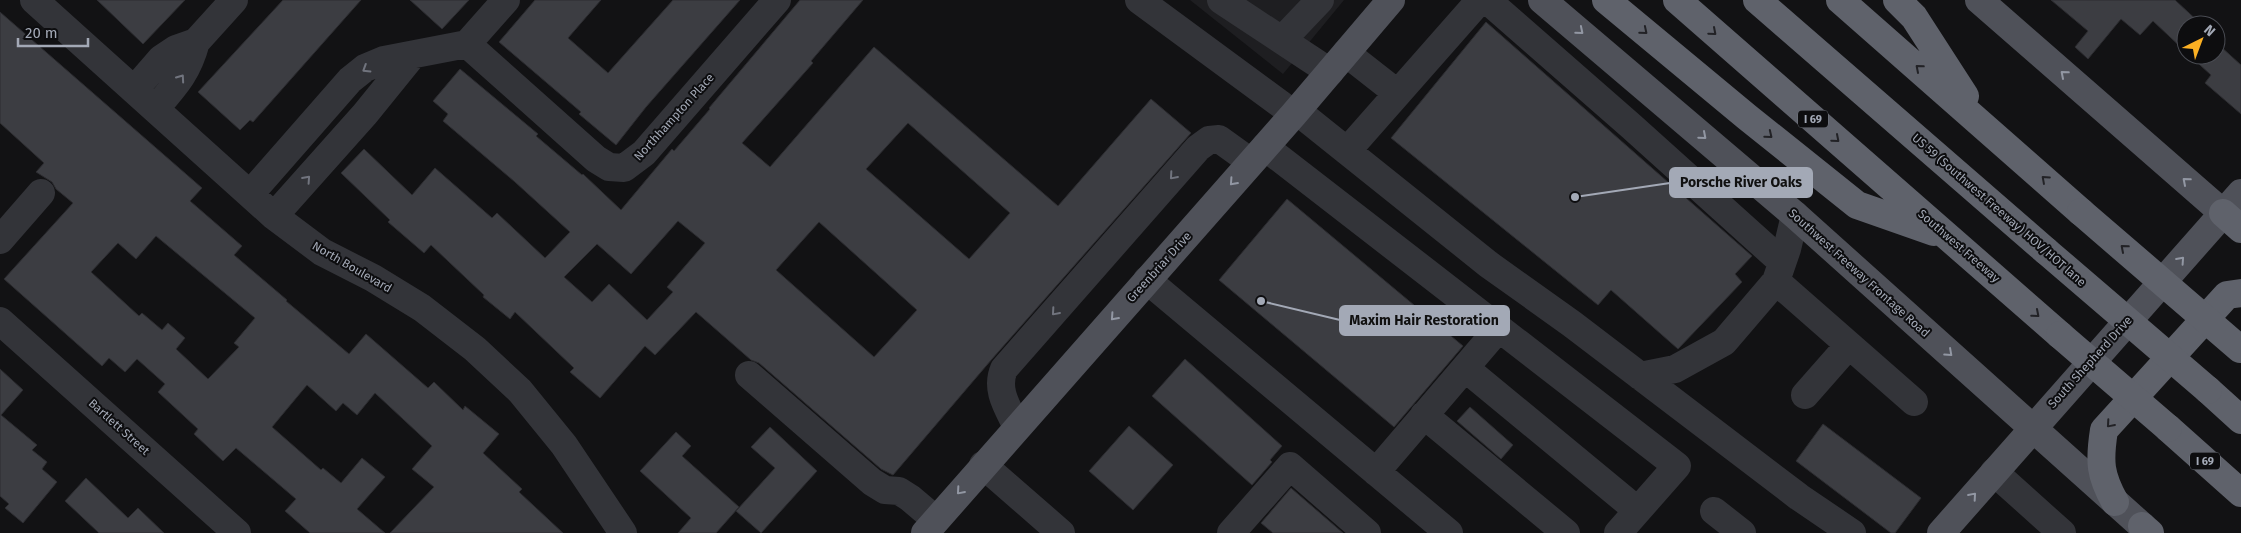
<svg xmlns="http://www.w3.org/2000/svg" width="2241" height="533" viewBox="0 0 2241 533" font-family="'Fira Sans',sans-serif">
  <rect width="100%" height="100%" fill="#121214"/>
  <path fill="#1e1e21" d="M1190,0H1344L1283,74Z"/>
  <path fill="#3c3d42" stroke="#2c2c30" fill-rule="evenodd" d="M97,0H185L143,44Z
    M283,0H361L253,122L250,120L240,130L198,92Z
    M410,0H469L442,29Z
    M535,0H601L568,38L608,73L673,0H740L646,107L616,145L579,114L581,112L499,42Z
    M800,0H863L811,61L813,63L742,143L770,167L874,47L1058,206L1151,99L1191,133L992,359L893,475L881,469L759,363L751,360L696,312L655,355L645,346L600,398L570,372L574,368L515,312L510,319L483,297L484,295L431,245L424,253L388,222L390,220L341,173L364,149L412,195L435,168L492,218L497,213L545,258L570,232L515,182L443,121L448,114L433,101L460,69L538,134L536,136L582,175L583,174L621,210L672,149L674,151L710,109L709,108ZM908,123L1010,213L969,259L866,169ZM678,221L705,243L667,287L673,292L647,320L609,284L592,302L564,277L597,244L631,274ZM819,222L917,310L874,357L776,270Z
    M2051,0H2175L2202,25H2186V52L2153,21L2140,35L2121,19L2088,59L2075,47L2088,31Z
    M0,12L202,188L190,201L242,246L234,255L287,300L286,301L349,354L366,334L428,388L434,382L463,410L465,406L499,434L483,453L522,489L519,492L563,533H390L434,487L412,469L432,446L375,393L357,415L343,403L336,411L307,385L272,427L321,470L323,468L341,483L362,458L385,477L357,509L385,533H310L285,511L296,499L236,448L223,461L194,434L198,429L158,392L165,384L137,359L125,372L109,358L102,366L4,279L73,203L56,189L52,182L36,172L44,163L0,123ZM156,236L255,318L234,343L239,347L208,379L176,349L185,338L168,323L162,330L142,313L139,316L91,272L118,243L136,259Z
    M1486,22L1752,256L1735,274L1742,282L1678,349L1611,290L1598,305L1391,138Z
    M2216,38L2221,43L2219,45L2241,65V114L2205,83L2211,75L2189,55H2216Z
    M1287,199L1463,346L1394,427L1219,280Z
    M1185,359L1282,446L1270,460L1272,462L1252,485L1152,396Z
    M0,369L23,390L1,415L37,445L32,450L47,462L42,469L57,482L23,523L5,508L9,504L0,496Z
    M1470,407L1513,445L1501,459L1457,421Z
    M1823,424L1921,498L1895,533H1891L1796,461Z
    M1129,426L1173,465L1133,510L1089,471Z
    M770,427L817,471L761,533L736,511L775,468L751,447Z
    M676,432L691,446L682,456L739,507L716,533H678L691,518L640,471Z
    M86,478L128,518L138,508L164,533H99L65,501Z
    M1291,488L1343,533H1273L1261,523Z"/>
  <g fill="none" stroke-linecap="round" stroke-linejoin="round">
    <path stroke="#333439" stroke-width="28" d="M34,0L274,216L322,252L373,278L422,308L475,349L520,391L564,445L623,533
      M1139,0L1294,114
      M1221,0L1330,72
      M1487,0L1631,126L1782,262
      M1282,40L1320,0
      M467,44L596,159L609,167L624,168L644,153L777,0
      M1346,53L1397,93
      M135,89L161,59L176,49L196,42L234,0
      M156,108C176,85 188,72 196,42
      M1297,111L1488,264L1572,324L1799,497L1852,533
      M1265,147L1677,466L1618,533
      M1347,151L1480,0
      M250,194L350,80L365,68L384,60L467,44L506,0
      M274,216L365,114L412,56
      M0,240L41,193
      M1147,280L1449,533
      M1776,281L1914,402
      M0,321L237,533
      M1465,368L1637,510
      M749,375L872,482L885,490L899,491L910,498L936,520
      M1640,376L1675,369L1724,342L1776,281L1787,249L1795,215
      M1805,395L1849,345
      M1424,415L1566,533
      M1017,427C1008,408 995,390 1004,369L1198,148L1209,140L1219,139L1251,162
      M983,465L1061,533
      M1376,472L1499,328
      M1994,472L2062,533
      M1714,511L1742,533
      M1231,533L1290,466L1367,533"/>
    <path stroke="#4f5159" stroke-width="28" d="M1542,0L1795,215L2142,526
      M1979,0L2223,213
      M925,533L1294,114L1391,0
      M1941,533L2241,193"/>
    <path stroke="#5f626b" stroke-width="28" d="M1606,0L1747,117L1857,205L1934,232
      M1677,0L2060,335
      M1757,0L2046,251
      M1840,0L2081,212
      M1897,0L1914,17L1965,96
      M2223,213L2241,229
      M2208,390L2241,420
      M2168,428L2241,493
      M2115,502C2100,475 2099,462 2104,430L2227,295L2241,293
      M2142,526L2150,533"/>
    <path stroke="#5f626b" stroke-width="28" d="M2081,212L2240,349
      M2046,251L2208,390
      M2060,335L2168,428"/>
  </g>
  <defs><path id="oneway-chevron" d="M-2-3.5L2.5 0L-2 3.5" fill="none" stroke-width="1.6" stroke-linecap="round" stroke-linejoin="round" transform="scale(1.25)"/></defs>
  <g stroke="#9297a3">
    <use href="#oneway-chevron" transform="translate(1580 31) rotate(40)"/>
    <use href="#oneway-chevron" transform="translate(2064 74) rotate(-139)"/>
    <use href="#oneway-chevron" transform="translate(1703 136) rotate(41)"/>
    <use href="#oneway-chevron" transform="translate(2186 181) rotate(-139)"/>
    <use href="#oneway-chevron" transform="translate(1233 182) rotate(132)"/>
    <use href="#oneway-chevron" transform="translate(2181 260) rotate(-48)"/>
    <use href="#oneway-chevron" transform="translate(1114 317) rotate(132)"/>
    <use href="#oneway-chevron" transform="translate(1949 353) rotate(42)"/>
    <use href="#oneway-chevron" transform="translate(960 491) rotate(131)"/>
    <use href="#oneway-chevron" transform="translate(1973 496) rotate(-49)"/>
  </g>
  <g stroke="#222226">
    <use href="#oneway-chevron" transform="translate(1644 31) rotate(40)"/>
    <use href="#oneway-chevron" transform="translate(1713 32) rotate(41)"/>
    <use href="#oneway-chevron" transform="translate(1919 68) rotate(-139)"/>
    <use href="#oneway-chevron" transform="translate(1769 135) rotate(39)"/>
    <use href="#oneway-chevron" transform="translate(1836 139) rotate(41)"/>
    <use href="#oneway-chevron" transform="translate(2045 179) rotate(-138)"/>
    <use href="#oneway-chevron" transform="translate(2124 248) rotate(-139)"/>
    <use href="#oneway-chevron" transform="translate(2036 314) rotate(41)"/>
    <use href="#oneway-chevron" transform="translate(2110 424) rotate(131)"/>
  </g>
  <g stroke="#71747e">
    <use href="#oneway-chevron" transform="translate(366 69) rotate(148)"/>
    <use href="#oneway-chevron" transform="translate(181 78) rotate(-55)"/>
    <use href="#oneway-chevron" transform="translate(1173 176) rotate(131)"/>
    <use href="#oneway-chevron" transform="translate(307 179) rotate(-48)"/>
    <use href="#oneway-chevron" transform="translate(1055 312) rotate(131)"/>
  </g>
  <g text-anchor="middle" dominant-baseline="central" stroke-width="4" stroke-linejoin="round" paint-order="stroke">
    <g fill="#0d0d0f" stroke="#767a84" stroke-width="1">
      <rect x="1798" y="110.5" width="30" height="17" rx="4"/>
      <rect x="2190" y="452.5" width="30" height="17" rx="4"/>
    </g>
    <g font-size="11" font-weight="bold" fill="#a3a9b6">
      <text x="1813" y="119">I 69</text>
      <text x="2205" y="461">I 69</text>
    </g>
    <g font-size="12" fill="#a3a9b6" stroke="#0d0d0f">
      <text transform="translate(674 117) rotate(-48)">Northhampton Place</text>
      <text transform="translate(1999 210) rotate(41)">US 59 (Southwest Freeway) HOV/HOT lane</text>
      <text transform="translate(1959 246) rotate(41)">Southwest Freeway</text>
      <text transform="translate(352 267) rotate(30)">North Boulevard</text>
      <text transform="translate(1159 267) rotate(-48)">Greenbriar Drive</text>
      <text transform="translate(1859 273) rotate(42)">Southwest Freeway Frontage Road</text>
      <text transform="translate(2090 362) rotate(-48)">South Shepherd Drive</text>
      <text transform="translate(119 427) rotate(42)">Bartlett Street</text>
    </g>
  </g>
  <path fill="none" stroke="#a3a9b6" stroke-width="2" d="M1575 197L1670 183M1261 301L1340 320"/>
  <g fill="#a3a9b6" stroke="#0d0d0f" stroke-width="2">
    <circle cx="1575" cy="197" r="5"/>
    <circle cx="1261" cy="301" r="5"/>
  </g>
  <g fill="#a3a9b6" stroke="#a3a9b6" stroke-width="2">
    <rect x="1670" y="168" width="142" height="29" rx="5"/>
    <rect x="1340" y="306" width="169" height="29" rx="5"/>
  </g>
  <g font-size="14" text-anchor="middle" font-weight="bold" fill="#111">
    <text x="1741" y="187">Porsche River Oaks</text>
    <text x="1424" y="325">Maxim Hair Restoration</text>
  </g>
  <g transform="translate(2201 40) rotate(42)"><circle r="24" fill="#0d0d0f" stroke="#494b52"/>
  <path d="M0-4L9 19L0 12L-9 19Z" fill="#fcb023"/>
  <text y="-8" font-size="14" font-weight="bold" text-anchor="middle" fill="#a3a9b6">N</text>
  </g>
  <path d="M18 38v8h70v-8" fill="none" stroke="#a3a9b6" stroke-width="2.5"/>
  <text x="25" y="38" font-size="15" fill="#a3a9b6" stroke="#0d0d0f" stroke-width="4" paint-order="stroke">20 m</text>
</svg>
